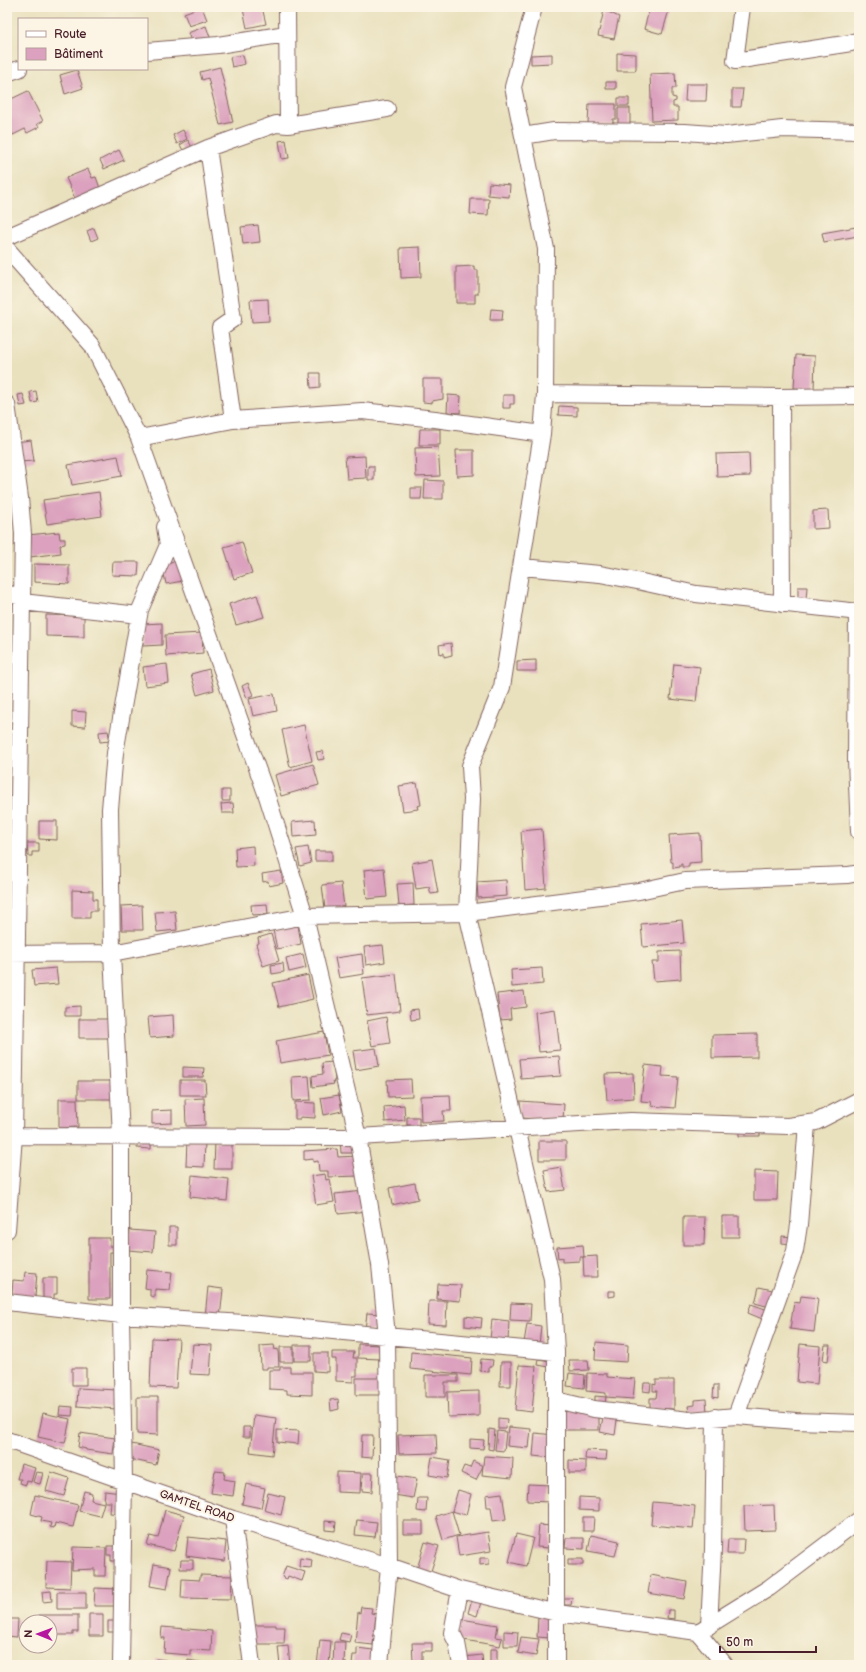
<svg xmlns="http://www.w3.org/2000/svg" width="866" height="1672" viewBox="0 0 866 1672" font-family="'Balsamiq Sans',sans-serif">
  <rect width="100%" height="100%" fill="#fcf5e5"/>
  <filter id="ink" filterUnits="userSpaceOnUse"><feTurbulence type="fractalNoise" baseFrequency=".025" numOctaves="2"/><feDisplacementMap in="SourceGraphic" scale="8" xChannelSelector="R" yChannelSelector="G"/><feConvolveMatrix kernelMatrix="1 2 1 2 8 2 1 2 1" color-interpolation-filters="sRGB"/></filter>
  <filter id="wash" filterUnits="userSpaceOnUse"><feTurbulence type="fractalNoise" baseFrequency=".012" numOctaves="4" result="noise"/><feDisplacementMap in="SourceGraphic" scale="16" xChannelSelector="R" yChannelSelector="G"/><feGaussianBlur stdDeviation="0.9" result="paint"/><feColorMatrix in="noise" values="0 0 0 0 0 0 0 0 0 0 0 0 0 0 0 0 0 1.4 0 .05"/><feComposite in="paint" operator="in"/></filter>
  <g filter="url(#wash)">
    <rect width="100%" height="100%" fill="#e9e1be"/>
    <g id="blocks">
      <path fill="#dba1be" d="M200,7H202L207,20L189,26L184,13Z
        M253,7H262L266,24L247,28L243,9Z
        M650,7L669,10L662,34L644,29Z
        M604,10L619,17L614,39L598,36Z
        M206,26L211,40L193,46L188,33Z
        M617,53L636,54V70L635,71H617Z
        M552,54V63L531,64V55Z
        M243,55L245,64L232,67L230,57Z
        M220,67L233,122L220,125L208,78L202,80L200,72Z
        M77,70L83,88L65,94L60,75Z
        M675,73L676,88H672V97L676,98V101L673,102V107H678V120L652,121L650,74Z
        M606,82H616V89H606Z
        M686,84H707L706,101H685Z
        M732,89H743L741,107H732Z
        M28,91L43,121L37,124L39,127L27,133L25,129L13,135L7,122V101Z
        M618,98H629V106H618Z
        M589,104H616V119H613V125L588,124Z
        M618,108H630V126H618Z
        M183,130L187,139L177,144L173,135Z
        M188,140L192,147L184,152L180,145Z
        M286,140L289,158L282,159L279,141Z
        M119,150L124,160L104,169L100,160Z
        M88,169L92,178L96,177L101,191L76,201L66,178Z
        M489,183L510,185L509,197L488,195Z
        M471,199H489L488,215L470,214Z
        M258,225L260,242L243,244L241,227Z
        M856,227L858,236L824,242L822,233Z
        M94,228L98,238L91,241L87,231Z
        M420,247L421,277L401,278L400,248Z
        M474,266V270H478V294H475V303H456V267Z
        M268,299L269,321L252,322L250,300Z
        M491,309L503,310L502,320H490Z
        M796,355L815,356L814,389L794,388Z
        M310,373H320V387L311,388Z
        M423,379H443V399L432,401V403L423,402Z
        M36,391L38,402L32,403L30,392Z
        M23,394L26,405L20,406L18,395Z
        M448,395L461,396L460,413L447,412Z
        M503,395H514V404H510V408H503Z
        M559,406L577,407V416L558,415Z
        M420,429H440V445H419Z
        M31,440L34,461L19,462L16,442Z
        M438,447L440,476L416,477L415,448Z
        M456,450H474V475L457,476Z
        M749,453L750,476L717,477L716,454Z
        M118,456L122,476L72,485L68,465Z
        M365,456L366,478L347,479L345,457Z
        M368,466H374V480H368Z
        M425,480L443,481V499H424Z
        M411,488H422L421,499H411Z
        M99,492L102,516L47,524L43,500Z
        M828,510L829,528L813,529V511Z
        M59,532L60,539H65V544L60,545L61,553L30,557L27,535Z
        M242,542L252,573L234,579L224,547Z
        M179,560L183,581L166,584L162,564Z
        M113,562H139L138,576L112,575Z
        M34,564L69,565V584L34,582Z
        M798,587H807L806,599H798Z
        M257,595L264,617L236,625L229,604Z
        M7,607H10L8,629H7Z
        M46,615L84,616V637L46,636Z
        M162,623V645L143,646V624Z
        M202,633L203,653L166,656L165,635Z
        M451,643L452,655L444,657V653L440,654L439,645Z
        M536,660V671H517V661Z
        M167,664L169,683L145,686L143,667Z
        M674,664L700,667L696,702L670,699Z
        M209,669L214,690L197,695L191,674Z
        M248,683L253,695L247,698L242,686Z
        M274,694L277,711L253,716L249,699Z
        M72,711L86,712L85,727L72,726Z
        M304,725L312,761L290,767L282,730Z
        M108,731L110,741L100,742L99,732Z
        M323,751L324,759L318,760L316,752Z
        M313,764L319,785L281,796L275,775Z
        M417,783L421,805L417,806L418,809L403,811L399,786Z
        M222,790H230V801H222Z
        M233,803L234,813H222L221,804Z
        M315,820L316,835L293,837L292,822Z
        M39,821H57V840L39,839Z
        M542,829L546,888L525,890L521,831Z
        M700,833L701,862L689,863V867H682V864H680V867L673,868V862H671L669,835Z
        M27,843H39V852H32V856H28Z
        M253,846L254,866L236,867L235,848Z
        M308,847L311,863L300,866L296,849Z
        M315,851H332V861H315Z
        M432,859L438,893L431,894L429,887L416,889L412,863Z
        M384,868L387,897L367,899L364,870Z
        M281,871L283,883L269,886L268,881L263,882L262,874Z
        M506,880L507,896L478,898L477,882Z
        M341,883L344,907L325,909L322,885Z
        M413,883L414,905L399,906L397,884Z
        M72,890L93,891V899H97V911H90V918H72Z
        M267,904L268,914L252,915L251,905Z
        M142,905L143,930H122L121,906Z
        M175,911L177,930L157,932L155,912Z
        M682,920L684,943L643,947L641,924Z
        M298,925L301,944L277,949L273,930Z
        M271,934L279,961L263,966L256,944L259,943L258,938Z
        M383,945L385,962L366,965L364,947Z
        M680,951L681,979L654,981L652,962H659V952Z
        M303,954L306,968L289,972L286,958Z
        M362,954L364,974L339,978L335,958Z
        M283,963L284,972L272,974L271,965Z
        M56,968L58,984L34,986L32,970Z
        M542,968L543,984L512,987L511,970Z
        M396,974L400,1011L367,1015L362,978Z
        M308,975L313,999L279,1007L273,983Z
        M524,991L526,1007L510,1009L511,1019L500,1020L497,994Z
        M80,1006V1016H65V1007Z
        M418,1009L419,1019L411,1020L410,1010Z
        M555,1009L560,1050L539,1052L535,1012Z
        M173,1015L174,1036L150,1038L148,1017Z
        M386,1017L390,1043L372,1046L367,1021Z
        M79,1019H110V1038H79Z
        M324,1032L328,1055L280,1063L276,1041Z
        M757,1034V1057L712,1058V1035Z
        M376,1048L379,1066L356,1070L353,1051Z
        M559,1056L561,1076L521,1079L519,1059Z
        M333,1062L335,1081H333L334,1084L313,1087L312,1076L323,1074L322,1063Z
        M645,1065L663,1067L662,1076L678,1077L675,1108L651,1106L652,1102L641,1101Z
        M183,1067L204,1068L203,1077H183Z
        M633,1073L634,1098L607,1100L605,1074Z
        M309,1076L311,1100L293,1101L292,1077Z
        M411,1079L412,1096L388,1097L387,1080Z
        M180,1080H205L206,1095H180Z
        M78,1081H117V1099H78Z
        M339,1095L342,1111L324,1115L321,1098Z
        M450,1095L451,1111H443L444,1121L421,1122L420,1096Z
        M204,1098L205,1125L186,1126L185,1099Z
        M59,1099H77L78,1127L59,1128Z
        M520,1101L564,1104L563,1120L519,1118Z
        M295,1102L315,1103V1118L300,1117V1119H295Z
        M404,1105L405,1120L385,1122L384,1107Z
        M172,1110V1123L152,1124V1111Z
        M407,1117H419V1125H407Z
        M739,1129H760V1136H739Z
        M340,1138H355L356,1153H341Z
        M138,1139H151V1149L137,1148Z
        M187,1140L205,1141L204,1167L186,1166Z
        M215,1141H232V1169H214Z
        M539,1141H566V1160H539Z
        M337,1149L338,1157L358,1156L359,1176L328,1177V1171H319L318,1161L313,1162V1159L304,1160V1151Z
        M561,1167L565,1190L548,1192L544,1170Z
        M754,1171L778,1172L777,1200H754Z
        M325,1174L326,1180L330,1179L334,1202L316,1205L311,1176Z
        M192,1175L229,1179L227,1201L190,1197Z
        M415,1183L418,1199L392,1205L389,1188Z
        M364,1191L367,1211L338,1214L335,1194Z
        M722,1216H739V1237H722Z
        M683,1217H705L704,1245H683Z
        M169,1227H177V1245H169Z
        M130,1230L155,1232L153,1252L128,1250Z
        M782,1236L793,1237V1244L782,1243Z
        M89,1238H110V1246H117V1252H110V1299H89Z
        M583,1245L584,1257H580V1261L562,1262V1258L558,1259L557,1247Z
        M597,1256L598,1277H584L583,1257Z
        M147,1270L172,1272L170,1290L155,1289V1297L150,1296V1289L145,1288Z
        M25,1272L37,1273L35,1297L12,1295L13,1280L24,1281Z
        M43,1278H57V1294H54V1299H43Z
        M438,1284L461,1285L460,1301L437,1299Z
        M208,1287L223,1289L220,1318L205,1317Z
        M759,1287L777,1291L773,1308L755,1303Z
        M608,1291H615V1296L608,1297Z
        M801,1296L818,1298L814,1332L790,1329L794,1302L800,1303Z
        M429,1301H447L446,1325L428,1324Z
        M511,1303L531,1304L530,1321L510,1320Z
        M751,1304L771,1311L767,1321L748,1313Z
        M367,1313L381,1314L380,1331L365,1330Z
        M465,1316L482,1318L481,1328L465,1326Z
        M492,1319L509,1321L508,1341L490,1340Z
        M527,1324L541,1326L539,1345L524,1343Z
        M152,1338L179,1339L176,1388L150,1387Z
        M596,1342L628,1345L627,1362L595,1360Z
        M193,1344L212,1345L210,1375L190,1374Z
        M358,1344L380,1345V1359L358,1358Z
        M800,1344L820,1346L817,1384L797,1382Z
        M274,1345L275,1350L278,1349L279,1367H267V1369H261L260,1346Z
        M294,1345H311V1361H294Z
        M825,1345H830L828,1361L823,1360Z
        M280,1347H293V1362H280Z
        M332,1352H354L353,1358H357V1376H353V1382L336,1381V1359H332Z
        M411,1352L472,1358L471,1375L410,1369Z
        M314,1353H328V1372L314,1371Z
        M481,1359L493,1360L492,1367H489V1372L480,1371Z
        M539,1359L550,1361L549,1367L538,1365Z
        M569,1360H588L589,1370L570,1371Z
        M501,1362H511V1386H500Z
        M519,1365L536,1366L532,1412L515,1410Z
        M280,1367H290V1372H312V1395L287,1394V1390L269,1389V1370H280Z
        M72,1368H86V1385H72Z
        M569,1373L585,1375L584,1388L567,1386Z
        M587,1373L607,1374V1377L635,1379L633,1399L606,1397V1393L586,1391Z
        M425,1375H458V1382H445V1397H425Z
        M356,1378H380V1395H356Z
        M656,1380H674V1409L650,1408V1398H656L657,1391H653V1384L656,1385Z
        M644,1383H651L650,1392L643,1391Z
        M714,1385H718V1398L713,1397Z
        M78,1388L117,1390L116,1409L77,1406Z
        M479,1391V1416L448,1417L447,1392Z
        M595,1396L606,1397L605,1403H595Z
        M137,1397H158V1435L137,1434Z
        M338,1399L339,1409L331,1411L330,1400Z
        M706,1399L707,1412L689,1413L688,1406L695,1405V1400Z
        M60,1406L73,1407L72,1416L59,1415Z
        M564,1410L599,1412V1430H564Z
        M43,1413L70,1419L65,1443L38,1437Z
        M604,1413L621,1417L620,1421L617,1420L615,1435L600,1432Z
        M254,1415L276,1418L272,1455L250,1452Z
        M498,1418L507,1419L506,1429H498Z
        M243,1427H250V1437H243Z
        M509,1427L531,1429L529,1448L507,1446Z
        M489,1429L495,1430L493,1450L488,1449Z
        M277,1430L299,1431L298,1444L277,1442Z
        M497,1431L506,1432L504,1451L495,1450Z
        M80,1433L115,1438L113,1454L86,1450V1449L78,1447Z
        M535,1433L554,1435L551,1458L533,1456Z
        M436,1434L437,1453L399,1454L398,1435Z
        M362,1435H373L372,1458L361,1457Z
        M470,1439L484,1440L483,1449L470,1448Z
        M132,1444L159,1450L156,1465L129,1459Z
        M586,1450L607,1451L606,1460L585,1459Z
        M484,1456L513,1458L512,1478L482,1475Z
        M432,1457L450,1460L447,1478L429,1475Z
        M569,1460L586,1461V1473H569Z
        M473,1461L483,1466L476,1480L461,1473L464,1466L470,1468Z
        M21,1464L35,1468L31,1482L27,1481L26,1485L20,1483L21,1479H17Z
        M215,1471L225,1472L224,1479L235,1481L233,1496L211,1493Z
        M36,1472L43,1473L40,1484L33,1482Z
        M51,1472L69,1478L64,1496L46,1491Z
        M337,1472L361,1473L360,1493L337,1492Z
        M363,1473H373L372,1492L362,1491Z
        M397,1476L417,1479L413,1498L394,1495Z
        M246,1484L265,1488L261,1508L242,1504Z
        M528,1484L551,1485L550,1502L527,1501Z
        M458,1490L471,1494L466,1515L452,1511Z
        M84,1491L92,1493L91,1500L104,1503L100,1516L79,1511Z
        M105,1491L121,1493L119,1514L110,1513L111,1502H104Z
        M268,1493L285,1497L281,1515L264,1510Z
        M502,1493L506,1519L493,1521L491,1507H487L486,1495Z
        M35,1495L78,1505L73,1527L55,1523L54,1528L50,1527L51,1523L41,1521L42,1517L31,1514Z
        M579,1497L599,1498V1511L579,1510Z
        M418,1498H427L426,1512L417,1511Z
        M653,1502L695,1506L693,1529L651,1525Z
        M774,1505L775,1530L745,1531L744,1506Z
        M165,1510L184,1515L174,1551L147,1545L150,1536L158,1538Z
        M452,1511L459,1535L443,1540L436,1516Z
        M583,1517H594L593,1531H583Z
        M357,1520L377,1522L375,1537L355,1535Z
        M325,1521L336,1522L335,1531L325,1530Z
        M403,1521H423V1534H403Z
        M539,1525L551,1526L549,1548L537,1547Z
        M488,1532L491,1551L459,1556L456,1537Z
        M516,1534L533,1538L526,1566L509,1562Z
        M591,1535L619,1541L615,1556L588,1551Z
        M188,1537L226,1541L224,1561L186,1556Z
        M566,1538H584V1549L565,1548Z
        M728,1539H744L743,1554H727Z
        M425,1542L439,1546L430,1574L417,1569Z
        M107,1546H120L119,1561H111V1555H107Z
        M73,1547L106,1548L105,1576H95V1569L72,1570Z
        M300,1558L312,1560L311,1568L299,1567Z
        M480,1558H489V1564L480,1565Z
        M568,1559H583V1565H568Z
        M181,1560H193V1569H180Z
        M47,1561L71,1562L70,1588L46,1587Z
        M154,1564L171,1567L167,1589L150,1586Z
        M286,1566L305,1572L302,1581L288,1576L287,1579L282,1577Z
        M200,1575L232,1576L231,1599L181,1598L182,1579L200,1580Z
        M651,1575L687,1582L684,1599L648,1593Z
        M95,1588L118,1589V1606H94Z
        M51,1591L52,1601L43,1602L42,1592Z
        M57,1592H86V1609H57Z
        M562,1598H572L571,1605H562Z
        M472,1599L481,1602L477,1616L468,1613Z
        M361,1607L372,1608L371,1613L376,1614L373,1645L355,1643L358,1612L360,1613Z
        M668,1610H674V1619L667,1618Z
        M89,1614H103V1636H89Z
        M39,1615H78V1632H73V1635H50V1622H35V1620H39Z
        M538,1617L551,1618L550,1638L537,1637Z
        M7,1619H18L17,1637L7,1636Z
        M461,1619L498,1625L496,1637L502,1638L500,1646L458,1639Z
        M108,1621H115V1632H108Z
        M253,1625H276V1627H285L284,1644H252Z
        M162,1627L212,1631L211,1651L190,1650V1655L164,1653L165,1638H161Z
        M504,1631L518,1632L517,1646H504Z
        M341,1633L351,1635L349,1642L339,1640Z
        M521,1637L539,1639L536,1656L518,1653Z
        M320,1640L331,1641L329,1665H317Z
        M334,1642H345L344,1662H346V1665H333Z
        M412,1643H432V1651H422V1661H413Z
        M288,1646L290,1665H280L278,1647Z
        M357,1648L373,1650L372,1665H352L353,1655H357Z
        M490,1649H497V1664H490Z
        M482,1655L483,1665H465L464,1657Z
        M156,1659L166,1660V1663L172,1665H156Z
        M188,1660L205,1663V1665H187Z
        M247,1661V1665H218V1664Z"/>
    </g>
  </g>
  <g filter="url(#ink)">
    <use href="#blocks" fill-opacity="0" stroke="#82635e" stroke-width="1"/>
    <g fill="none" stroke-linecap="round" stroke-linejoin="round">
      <defs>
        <path id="minor" d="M287,7L288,125
          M534,7L513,87L546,249L545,394L542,434L502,687L470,766L472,799L467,913L552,1279L556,1352V1665
          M742,7L735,61L851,43L859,40
          M147,51L218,45L286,34
          M7,73L19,69
          M523,136L554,131L685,132L726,135L782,129L859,131
          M208,148L233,319L220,328L233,420
          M7,237L208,148L276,124L288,125L387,109
          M7,249L92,345L139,438L267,796L305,916L358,1137L380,1265L387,1336L389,1566L380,1665
          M545,394L781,397L859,396
          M781,397L782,604
          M7,404L20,498L23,534L14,1136L7,1230
          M139,438L233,420L362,411L435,419L542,434
          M522,567L600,574L642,582L696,594L859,612
          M7,594L22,596
          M22,602L139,615
          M857,612L856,760L859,832
          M7,954L112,953L305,916L467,913L639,891L685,881L848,875L859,873
          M14,1136L358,1137L631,1121L788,1126L816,1122L859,1100
          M7,1302L121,1315L259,1324L556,1352
          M556,1400L594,1409L689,1420L736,1416L796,1421L859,1423
          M736,1416L795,1251L799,1225L807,1124
          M7,1440L233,1519L389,1566L460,1590L557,1613L698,1632L769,1588L859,1520
          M233,1519L252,1665
          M460,1590L452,1633L457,1643L461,1665
          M709,1626L713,1550L715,1417
          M698,1632L725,1665
          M121,1665L124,1480L121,1315V1136L112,953L110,809L115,753L140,610L168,545L165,527"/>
      </defs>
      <use href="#minor" stroke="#82635e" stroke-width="18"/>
      <use href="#minor" stroke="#fff" stroke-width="16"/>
    </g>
  </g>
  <g text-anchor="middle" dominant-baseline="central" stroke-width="4" stroke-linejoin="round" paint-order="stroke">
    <g font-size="11" fill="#4a1f2b" stroke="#fcf5e5">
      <text transform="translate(197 1506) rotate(19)">GAMTEL ROAD</text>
    </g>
  </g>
  <rect width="866" height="1672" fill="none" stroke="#fcf5e5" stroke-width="24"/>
  <rect x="18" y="18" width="130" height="52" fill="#fcf5e5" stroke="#b59f9b"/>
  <rect x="26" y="31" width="20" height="6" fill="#ffffff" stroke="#b59f9b"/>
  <text x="54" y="38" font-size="12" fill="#4a1f2b">Route</text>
  <rect x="26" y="48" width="20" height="12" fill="#dba1be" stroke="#b59f9b"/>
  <text x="54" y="58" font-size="12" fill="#4a1f2b">Bâtiment</text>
  <g transform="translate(38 1634) rotate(271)"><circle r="19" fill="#fcf5e5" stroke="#b59f9b"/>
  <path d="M0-3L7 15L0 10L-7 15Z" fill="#b5179e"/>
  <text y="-6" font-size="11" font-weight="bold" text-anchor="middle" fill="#4a1f2b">N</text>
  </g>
  <path d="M720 1646v6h96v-6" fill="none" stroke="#4a1f2b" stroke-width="2"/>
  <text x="726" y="1646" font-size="12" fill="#4a1f2b" stroke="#fcf5e5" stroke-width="3" paint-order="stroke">50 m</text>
</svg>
